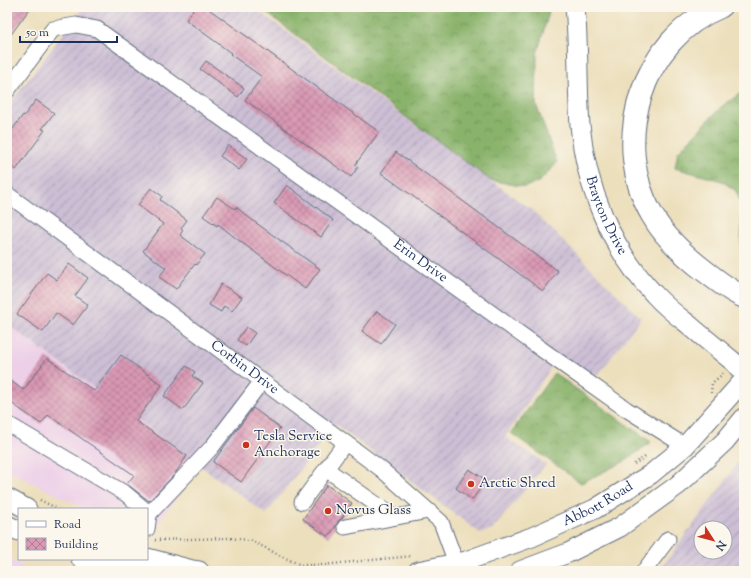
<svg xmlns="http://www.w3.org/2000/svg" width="751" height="578" viewBox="0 0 751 578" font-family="'Sorts Mill Goudy',serif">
  <defs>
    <pattern id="industrial-furrows" width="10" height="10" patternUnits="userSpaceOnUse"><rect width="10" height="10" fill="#ccbed4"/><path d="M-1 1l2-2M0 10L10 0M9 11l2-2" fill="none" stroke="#a59baf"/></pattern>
    <pattern id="forest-crowns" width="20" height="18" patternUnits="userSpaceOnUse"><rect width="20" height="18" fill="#89b26a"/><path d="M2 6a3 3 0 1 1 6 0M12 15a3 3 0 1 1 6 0" fill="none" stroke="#6f915a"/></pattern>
    <pattern id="building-cross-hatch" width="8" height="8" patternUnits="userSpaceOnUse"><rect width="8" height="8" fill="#d998b3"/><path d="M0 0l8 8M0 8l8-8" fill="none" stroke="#af7c95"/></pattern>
  </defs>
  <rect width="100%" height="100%" fill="#fbf7ec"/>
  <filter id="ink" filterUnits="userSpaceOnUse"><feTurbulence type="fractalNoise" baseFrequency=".025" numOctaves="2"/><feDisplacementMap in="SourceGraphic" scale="8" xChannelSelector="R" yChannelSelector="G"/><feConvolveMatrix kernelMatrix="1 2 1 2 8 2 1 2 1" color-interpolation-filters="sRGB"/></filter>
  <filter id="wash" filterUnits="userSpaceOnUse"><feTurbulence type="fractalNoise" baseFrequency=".012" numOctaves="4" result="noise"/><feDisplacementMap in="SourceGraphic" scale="16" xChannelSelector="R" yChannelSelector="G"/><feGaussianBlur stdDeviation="0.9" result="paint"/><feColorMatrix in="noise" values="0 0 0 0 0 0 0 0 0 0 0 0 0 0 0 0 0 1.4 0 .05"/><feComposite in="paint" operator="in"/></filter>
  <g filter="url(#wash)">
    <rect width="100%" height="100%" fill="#ecdfbc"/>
    <path fill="#edd0e8" d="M7,324L199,465L151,534L147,509H85L7,470Z
      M7,557L30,571H7Z"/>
    <path fill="url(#industrial-furrows)" fill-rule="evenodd" d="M84,7H253L533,211L641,318L598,375L552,366L505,437L546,464L492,530L480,533L335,424L266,514L7,324V107Z
      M744,455V571H659L727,478ZM701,528H725V552H701Z"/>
    <path fill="url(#forest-crowns)" stroke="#527064" d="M259,7H548L549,12L537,54L536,104L557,163L540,181L525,187L490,180Z
      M744,91V255L741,252L742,206L736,191L722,181L675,168L678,152L721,107Z
      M554,373L651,442L625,461L581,483L511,433Z"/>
    <g id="blocks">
      <path fill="url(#building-cross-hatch)" d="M7,7H31L7,40Z
        M195,7H206L379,132L355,165L358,167L351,177L245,100L262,77L230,54L231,53L186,20Z
        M206,61L244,88L238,97L200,69Z
        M36,100L54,113L42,129L45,130L16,170L7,163V137L23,115L24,116Z
        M228,145L247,159L239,170L220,156Z
        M396,152L558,271L543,291L381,173Z
        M287,185L333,220L321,237L274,203Z
        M151,188L162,196L160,200L187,220L181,228L183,230L180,235L205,254L196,265L195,264L176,289L159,277L166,268L143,251L163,224L138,205Z
        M217,197L235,209L236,207L252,220L320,269L305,289L237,239L218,224L217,226L203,216Z
        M69,264L88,278L75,296L88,305L73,325L56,313L43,332L17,314L47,273L57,280Z
        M221,284L242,297L232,311L224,306L221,312L209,305Z
        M377,311L395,324L381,344L362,331Z
        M246,327L255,333L246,346L237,340Z
        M121,355L162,385L136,421L187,456L174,475L149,501L127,484L134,475L48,415L41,424L7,400V378L23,390L24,388H25L47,358L94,391Z
        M186,366L195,372L192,376L203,383L183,410L164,396Z
        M253,408L280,428L241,482L213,462Z
        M469,469L486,480L472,500L456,488Z
        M327,485L352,503L341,519L339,520L336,526L328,537L303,519Z"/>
    </g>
  </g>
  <g filter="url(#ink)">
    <use href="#blocks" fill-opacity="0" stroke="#646d7f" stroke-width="1"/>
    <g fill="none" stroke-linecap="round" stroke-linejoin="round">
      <defs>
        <g id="minor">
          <path id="s1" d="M7,91L53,29L76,25L97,29L558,361L626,409L685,446"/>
          <path id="s2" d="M7,194L262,381L381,469L441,522L456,563"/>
          <path d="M7,426H11L126,494L144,509"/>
          <path d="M326,469L394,517"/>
          <path d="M302,502L345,443"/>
          <path d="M147,512L149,514L147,529"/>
          <path d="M149,514L212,447L262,381"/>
          <path d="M345,527L428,511"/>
          <path d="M644,571L668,539"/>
        </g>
        <g id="major">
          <path id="s3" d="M575,7C579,46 577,86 580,125C586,187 611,249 654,294C664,305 676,315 688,324C703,337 719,350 735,363L744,374"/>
          <path d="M7,498L27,509"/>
          <path d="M7,525L19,531"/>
          <path d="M147,558L192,570L199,571"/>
          <path d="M81,559L118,571"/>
          <path d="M117,559L131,564L160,571"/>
          <path id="s4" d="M418,571L466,561L532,537L595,509L651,474L685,446L744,380"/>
          <path d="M520,571L568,553L620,527L678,485L725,441L744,418"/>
        </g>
        <path id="highway" d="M720,7C641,39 610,143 652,215C665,238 685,256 706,272C718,281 730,291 744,297"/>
      </defs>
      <use href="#minor" stroke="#646d7f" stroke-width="17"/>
      <use href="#major" stroke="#646d7f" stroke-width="21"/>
      <use href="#highway" stroke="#646d7f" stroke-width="24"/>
      <path stroke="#646d7f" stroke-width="2.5" stroke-dasharray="1 3" stroke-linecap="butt" d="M711,393L712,383L724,373
        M634,464L645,457
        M40,500L58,509
        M155,540L227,538L250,540L283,557L301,565H322L412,556"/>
      <use href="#minor" stroke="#fff" stroke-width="15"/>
      <use href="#major" stroke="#fff" stroke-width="19"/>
      <use href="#highway" stroke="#fff" stroke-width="22"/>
    </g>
  </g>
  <g fill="#c8321e" stroke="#fbf7ec" stroke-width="1.5">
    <circle cx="246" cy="445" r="4"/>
    <circle cx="471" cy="484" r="4"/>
    <circle cx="328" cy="511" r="4"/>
  </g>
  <g text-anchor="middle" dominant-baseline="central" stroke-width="3" stroke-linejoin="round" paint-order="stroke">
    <g font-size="14" fill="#1b2f5e" stroke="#fbf7ec">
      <text stroke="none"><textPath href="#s3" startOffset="213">Brayton Drive</textPath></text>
      <text stroke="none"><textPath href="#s1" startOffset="520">Erin Drive</textPath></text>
      <text stroke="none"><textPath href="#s2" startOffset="294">Corbin Drive</textPath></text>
      <text stroke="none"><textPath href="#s4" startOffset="193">Abbott Road</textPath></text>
    </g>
    <g font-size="14" fill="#1b2f5e" stroke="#fbf7ec" text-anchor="start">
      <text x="254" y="437">Tesla Service<tspan x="254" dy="16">Anchorage</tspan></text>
      <text x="479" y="484">Arctic Shred</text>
      <text x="336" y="511">Novus Glass</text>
    </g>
  </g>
  <rect width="751" height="578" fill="none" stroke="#fbf7ec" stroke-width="24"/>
  <rect x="18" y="508" width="130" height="52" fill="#fbf7ec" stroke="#a1a7b3"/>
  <rect x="26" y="521" width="20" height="6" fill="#ffffff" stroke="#a1a7b3"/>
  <text x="54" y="528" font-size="12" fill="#1b2f5e">Road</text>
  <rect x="26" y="538" width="20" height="12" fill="url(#building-cross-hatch)" stroke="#a1a7b3"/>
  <text x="54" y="548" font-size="12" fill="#1b2f5e">Building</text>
  <g transform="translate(713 540) rotate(126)"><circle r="19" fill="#fbf7ec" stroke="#a1a7b3"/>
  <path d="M0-3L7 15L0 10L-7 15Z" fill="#c8321e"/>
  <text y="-6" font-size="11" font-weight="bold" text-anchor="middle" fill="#1b2f5e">N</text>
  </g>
  <path d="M20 36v6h97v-6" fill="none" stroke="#1b2f5e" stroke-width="2"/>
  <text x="26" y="36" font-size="12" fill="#1b2f5e" stroke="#fbf7ec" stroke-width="3" paint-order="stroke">50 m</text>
</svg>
